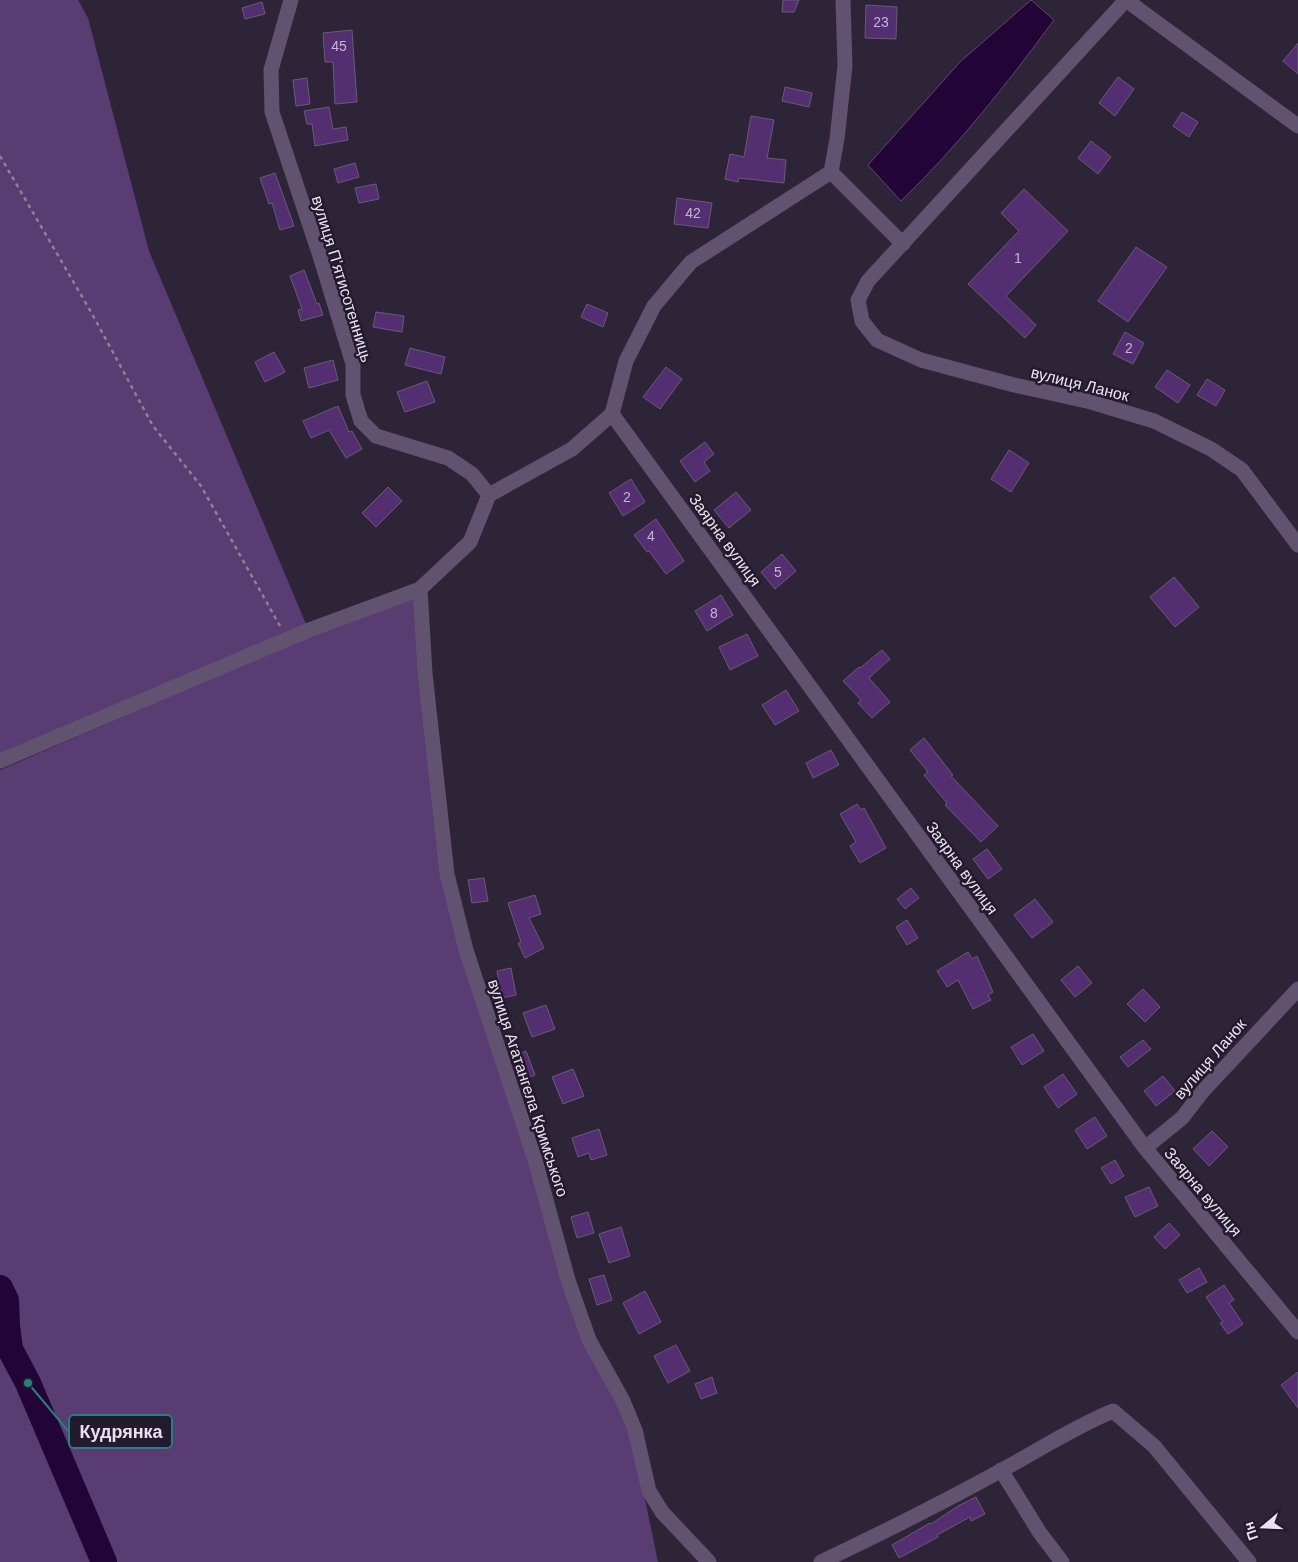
<svg xmlns="http://www.w3.org/2000/svg" width="1298" height="1562" viewBox="0 0 1298 1562" font-family="Helvetica,sans-serif">
  <rect width="100%" height="100%" fill="#2e2438"/>
  <path fill="#583c72" d="M0,0H78L88,18L149,251L306,624L0,753Z
    M415,597L443,875L530,1161L631,1431L658,1562H0V770L313,635Z"/>
  <path fill="#220436" stroke="#5d476e" d="M1031,0L1054,20C1006,85 959,145 901,201L868,165L960,62Z"/>
  <g fill="none" stroke-linecap="round" stroke-linejoin="round">
    <path stroke="#220436" stroke-width="26" d="M0,1288L6,1300L7,1326L10,1349L28,1383L104,1562"/>
  </g>
  <path fill="#532f72" stroke="#675c73" d="M783,0H799L794,12H782Z
    M262,2L265,14L245,19L242,8Z
    M866,5L897,7L896,39L865,38Z
    M352,30L357,102L335,104L333,62H325L323,33Z
    M1298,43V74L1283,61Z
    M1118,77L1134,89L1115,116L1099,103Z
    M307,78L310,104L296,106L293,80Z
    M785,87L812,93L809,107L782,101Z
    M329,107L333,129L346,127L348,140L315,146L312,124H307L304,111Z
    M1182,112L1198,122L1189,137L1173,126Z
    M751,116L774,120L767,158L786,160L784,183L739,178L738,182L725,179L730,154L744,157Z
    M1091,141L1111,157L1098,174L1078,158Z
    M355,163L359,177L338,183L334,169Z
    M275,173L294,226L280,230L272,203L269,204L260,178Z
    M376,184L379,199L359,203L355,188Z
    M1024,189L1068,231L1006,296L1036,325L1025,338L968,284L1019,231L1001,213Z
    M677,198L712,203L708,228L674,224Z
    M1136,247L1167,267L1128,322L1098,301Z
    M304,270L317,304L319,303L323,315L301,321L298,310L302,309L290,276Z
    M587,304L608,313L603,327L581,317Z
    M376,312L404,316L402,332L373,327Z
    M1125,332L1144,343L1133,364L1113,354Z
    M410,348L445,357L441,374L405,365Z
    M274,352L285,372L265,382L255,362Z
    M333,360L338,380L309,388L304,368Z
    M666,367L682,379L660,409L643,397Z
    M1167,370L1190,385L1178,403L1155,387Z
    M1207,379L1225,390L1216,406L1197,395Z
    M427,381L435,402L405,412L397,392Z
    M338,406L349,432L352,431L362,449L346,458L329,430L311,438L303,421Z
    M705,442L714,454L704,462L710,471L695,482L680,461Z
    M1009,450L1029,463L1011,492L991,479Z
    M631,479L645,502L623,516L609,493Z
    M388,487L402,501L376,527L362,513Z
    M736,492L751,510L729,528L714,510Z
    M656,519L684,561L666,574L649,551L647,552L634,535Z
    M782,554L796,571L775,589L761,572Z
    M1174,577L1199,607L1175,627L1150,597Z
    M721,595L733,615L707,631L695,611Z
    M747,634L758,656L730,670L719,647Z
    M882,650L890,659L869,678L890,702L872,718L858,703L861,700L843,681L859,667L860,668Z
    M786,690L799,711L775,725L762,705Z
    M924,738L953,775L951,776L998,826L981,842L945,805L947,803L924,775L928,772L910,750Z
    M831,750L839,765L813,778L806,763Z
    M857,804L861,810L864,808L886,848L860,863L850,846L856,842L840,814Z
    M987,849L1002,869L988,879L973,859Z
    M484,878L488,901L472,903L468,880Z
    M911,888L919,898L905,909L897,899Z
    M535,895L541,914L529,918L544,948L525,958L518,943L521,942L508,903Z
    M1035,899L1053,922L1032,938L1014,915Z
    M907,920L918,938L907,945L896,927Z
    M968,952L972,959L977,956L993,992L988,995L991,1000L973,1009L958,980L947,987L937,971Z
    M1078,966L1092,983L1075,997L1061,980Z
    M511,968L516,995L502,998L497,971Z
    M1143,989L1160,1007L1145,1022L1127,1004Z
    M546,1005L555,1029L532,1037L523,1013Z
    M1033,1034L1044,1051L1022,1065L1011,1047Z
    M1143,1040L1151,1049L1128,1067L1120,1057Z
    M526,1051L535,1075L523,1080L514,1056Z
    M573,1069L584,1096L563,1104L552,1077Z
    M1063,1074L1077,1094L1058,1108L1044,1087Z
    M1163,1076L1175,1091L1156,1106L1144,1091Z
    M1095,1117L1107,1136L1087,1149L1075,1130Z
    M599,1129L607,1155L591,1160L589,1153L578,1157L572,1138Z
    M1212,1131L1228,1147L1209,1166L1193,1149Z
    M1115,1160L1124,1176L1111,1184L1101,1168Z
    M1149,1187L1158,1206L1135,1217L1125,1197Z
    M588,1212L594,1233L577,1238L571,1217Z
    M1169,1223L1180,1235L1165,1249L1154,1237Z
    M621,1227L630,1256L609,1263L599,1234Z
    M1199,1268L1207,1282L1187,1293L1179,1280Z
    M604,1275L612,1300L597,1305L589,1279Z
    M1224,1285L1234,1300L1229,1303L1243,1324L1228,1334L1220,1323L1223,1322L1206,1297Z
    M645,1291L661,1322L639,1334L623,1303Z
    M676,1345L690,1371L668,1383L654,1356Z
    M1298,1372V1408L1281,1385Z
    M712,1377L717,1393L701,1399L695,1384Z
    M976,1497L985,1514L971,1521L970,1517L937,1535L938,1537L899,1558L892,1545L930,1523L931,1524L958,1506Z"/>
  <g fill="none" stroke-linecap="round" stroke-linejoin="round">
    <path stroke="#8b8393" stroke-width="2.5" stroke-dasharray="4 4" stroke-linecap="butt" d="M0,156L91,312L153,426L201,486L280,626"/>
    <path stroke="#615270" stroke-width="15" d="M291,0L271,70L272,112L320,256L353,364V395L361,421L376,436L448,458L472,474L489,495
      M1126,0L868,281L858,300L862,321L877,340L921,360L1014,385L1091,402L1154,421L1211,449L1242,470L1298,545
      M1126,0L1298,126
      M831,172L903,244
      M612,414L1145,1148L1298,1332
      M420,589L425,673L447,874L466,950L535,1160L568,1280L589,1340L623,1401L635,1430L649,1491L662,1512L709,1562
      M0,761L309,630L420,589L470,542L489,495L572,449L612,414L626,361L654,306L691,262L831,172L837,139L845,66L843,0
      M1145,1148L1182,1118L1203,1091L1298,989
      M1001,1470L1040,1533L1062,1562
      M821,1562C882,1533 942,1503 1002,1470C1039,1450 1074,1427 1113,1411L1154,1446L1249,1562"/>
  </g>
  <g text-anchor="middle" dominant-baseline="central" stroke-width="5" stroke-linejoin="round" paint-order="stroke">
    <g font-size="14" fill="#c3b5d0">
      <text x="881" y="22">23</text>
      <text x="339" y="46">45</text>
      <text x="693" y="213">42</text>
      <text x="1018" y="258">1</text>
      <text x="1129" y="348">2</text>
      <text x="627" y="497">2</text>
      <text x="651" y="536">4</text>
      <text x="778" y="572">5</text>
      <text x="714" y="613">8</text>
    </g>
    <g font-size="16" fill="#e8e2ef" stroke="#241a2e">
      <text transform="translate(342 279) rotate(73)">вулиця Пʼятисотенниць</text>
      <text transform="translate(1080 384) rotate(14)">вулиця Ланок</text>
      <text transform="translate(725 540) rotate(54)">Заярна вулиця</text>
      <text transform="translate(962 868) rotate(54)">Заярна вулиця</text>
      <text transform="translate(1210 1059) rotate(-49)">вулиця Ланок</text>
      <text transform="translate(528 1088) rotate(72)">вулиця Агатангела Кримського</text>
      <text transform="translate(1203 1192) rotate(50)">Заярна вулиця</text>
    </g>
  </g>
  <path fill="none" stroke="#25817b" stroke-width="2" d="M28 1383L69 1432"/>
  <circle fill="#25817b" stroke="#241a2e" stroke-width="2" cx="28" cy="1383" r="5"/>
  <rect fill="#241a2e" stroke="#25817b" stroke-width="2" x="69" y="1415" width="103" height="33" rx="5"/>
  <g font-size="18" text-anchor="middle" font-weight="bold" fill="#e8e2ef">
    <text x="121" y="1438">Кудрянка</text>
  </g>
  <g transform="translate(1263 1527) rotate(251)" stroke="#241a2e" stroke-width="4" paint-order="stroke">
  <path d="M0-4L9 19L0 12L-9 19Z" fill="#e8e2ef"/>
  <text y="-8" font-size="14" font-weight="bold" text-anchor="middle" fill="#e8e2ef">Пн</text>
  </g>
</svg>
